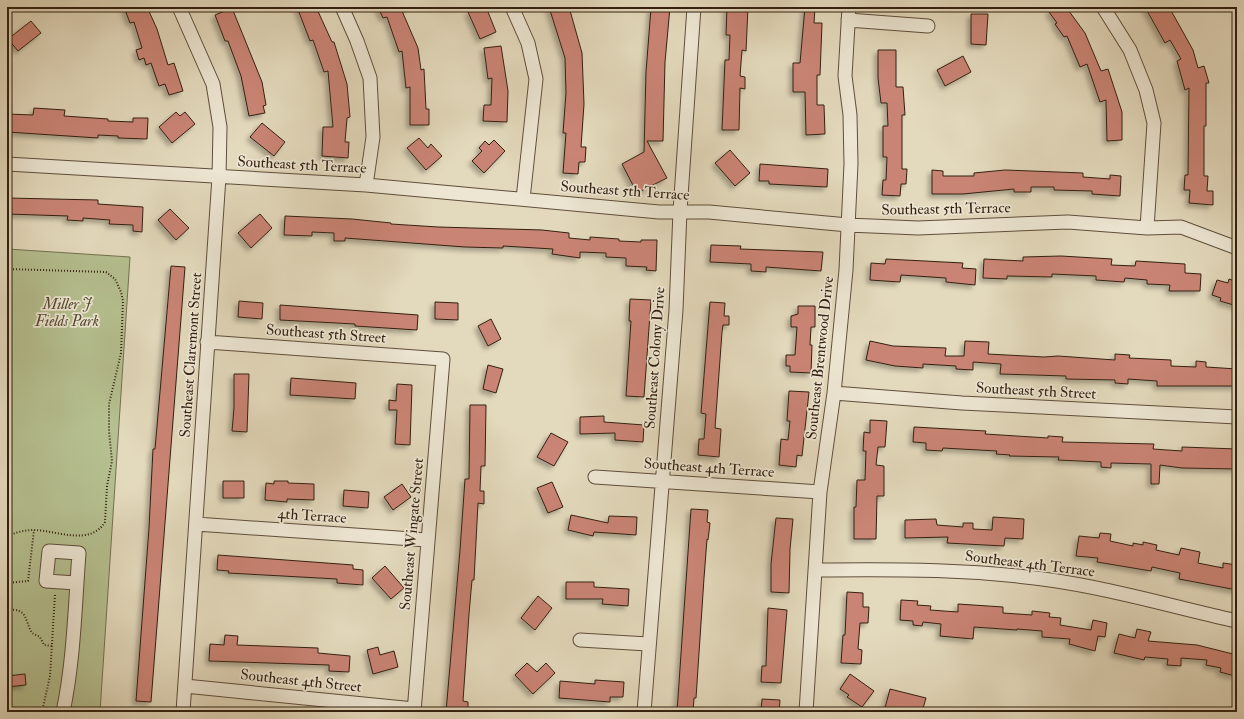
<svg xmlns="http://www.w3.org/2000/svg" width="1244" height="719" viewBox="0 0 1244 719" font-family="'IM FELL Double Pica',serif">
  <defs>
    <filter id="shadow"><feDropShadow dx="-3.5" dy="3.5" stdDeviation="2" flood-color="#0004"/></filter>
  </defs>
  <rect width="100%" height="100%" fill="#e3d9bc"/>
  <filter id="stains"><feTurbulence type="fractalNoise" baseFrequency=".005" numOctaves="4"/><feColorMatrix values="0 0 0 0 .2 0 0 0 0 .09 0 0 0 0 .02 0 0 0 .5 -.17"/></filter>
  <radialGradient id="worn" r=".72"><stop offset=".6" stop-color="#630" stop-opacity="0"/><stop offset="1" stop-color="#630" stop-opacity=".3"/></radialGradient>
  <path fill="#b5bf8f" stroke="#747050" d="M7,249L130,257L100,712H7Z"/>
  <path fill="#ca8475" stroke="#332010" filter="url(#shadow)" d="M124,7H147L157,29L168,65L174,63L183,91L169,95L165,84L159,86L151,63L146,65L144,58L139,60L136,50L142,48L134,22L130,23Z
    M297,7H316L332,42H334L347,84L350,117L347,118L345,142H349L348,158L322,156L323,127H333L328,71L324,72L313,40L310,41Z
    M378,7H410L402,11L418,48L421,70L424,69L426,109H429V125H410V87L406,88L402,51L399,52L387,17L383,18Z
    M479,7H486L496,32L480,39L468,12Z
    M549,7H569L582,53L584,104L581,147H586L585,162H579L578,174L563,173L566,133H563L566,93L565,58Z
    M653,7H670L665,62L663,141H647L667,178L637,193L622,164L644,152L646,72L651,8Z
    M727,7H748L746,51L742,50L740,76L745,77V89L740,88L739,130H722L725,60H729L730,35H726Z
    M805,7H815L814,23H822L820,75H817V105H824L825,134L806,135L805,92H793V63H800Z
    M1056,7H1066L1085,33L1101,71L1108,69L1122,112V140L1107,141L1106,100L1100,102L1087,64L1080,67L1067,36L1064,37L1055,24L1057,23L1049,12Z
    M1145,7H1169L1193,50L1198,68L1204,66L1209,83H1206V126H1204V176H1208L1207,191H1213V205L1189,203L1190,190H1184L1185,175H1188L1189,88L1185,90L1177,61L1181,59L1170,40L1165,43Z
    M232,8L262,82L266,105L263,106L265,113L249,116L241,76L228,41H225L215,15Z
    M971,14H988L986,45L971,44Z
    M31,21L41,33L18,51L8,39Z
    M501,46L508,91L507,122L483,121L484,105H491L492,78L488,79L484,48Z
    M878,50H896V87H903L905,115H902V169H907L906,184H901L900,196L882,195L883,180H886L887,157H883V126H888L887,103H881L878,78Z
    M963,56L971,72L945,86L937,70Z
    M34,108L65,110L64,116L108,119V121L133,122V118H148L147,139L118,138V136L98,135V138L7,132V114L33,115Z
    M176,112L180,116L185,112L195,124L172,143L159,127Z
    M262,123L285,142L274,156L250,137Z
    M419,138L428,148L431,144L442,156L426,170L407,148Z
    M494,140L505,151L484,173L472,161L482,151L479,148L485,141L489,145Z
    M730,150L750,173L735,186L715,163Z
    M760,164L828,169L827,187L769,184V181H759Z
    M932,170L943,171V176H974V173L1005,170L1083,173V177L1110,179V175L1121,176L1120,196L1092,194V191L1054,190V187H1031V192H1014V189L963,194H932Z
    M7,198L98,200V204L143,207L142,232L133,231V225L109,224L110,220L83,218V221L67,220L68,216L7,214Z
    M170,209L189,228L176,240L158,220Z
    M260,214L272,228L251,248L238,233Z
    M285,216L352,219L391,223V224L438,227L542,230L569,233V238L590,240V237L619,239V241L641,242V240H657L656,271L646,270L647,267L626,266V258L606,257V253L580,252V258L552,254L553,249L503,246V248L465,247L345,238V241H334V233L312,232V236L284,235Z
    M711,245L741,246L740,249L823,252L821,271L766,267V272L751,271V264L710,262Z
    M1061,256L1112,259L1111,265L1135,266L1136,261L1185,264V273L1201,274L1200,291H1169L1170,285L1147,284V280L1125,278L1124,282L1096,280V276L1052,274V277L1007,276V279L983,278L984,259L1023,261V257Z
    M886,259L963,263L962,268L976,269L975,285L946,282V278L901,275L900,282L870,280L871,263L885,264Z
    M171,266L185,267L151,702L136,701L149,528L153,449H155Z
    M1229,279L1237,282V306L1220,301L1221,298L1212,295L1217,280L1228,283Z
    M630,299L651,300L644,397L626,396L631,321H629Z
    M239,301L263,303L262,319L238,317Z
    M435,302L458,303V320L435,319Z
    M710,302L725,303L724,316H729V325H723L722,332L715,428L721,429L719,457L698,455L699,439H704L706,414L701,413Z
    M280,305L418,315L417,330L355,326V324L280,320Z
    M798,306H815V327H811L810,345H812L811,373L790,372V366H786V355H795L797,327H791V316L798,314Z
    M491,319L501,339L488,346L478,326Z
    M870,341L893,346L946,348L945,356H964L965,341L989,342L988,354L1044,357L1058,356L1115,360V354L1130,355L1129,358L1171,360V366L1196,367V361L1206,362V367L1237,369V386H1157V381L1128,379V384L1115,383V380L1066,379V376L1000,374L1001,364L973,362V370L956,369V366L923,364V368L895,366L866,360Z
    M488,365L503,369L496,393L483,389Z
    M234,374H249L247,432L232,431L234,408Z
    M291,378L356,383L355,399L290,395Z
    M397,384L412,385L410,445L395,444L397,410H389V400L396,401Z
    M789,391L809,392L802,456L797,455L796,467L779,465L781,439L788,440L790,421H787Z
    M470,405H486L485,466H481L480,491H484V504L478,503L474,580H472L469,614L463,701L468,702V712H446L460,550L465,479H469Z
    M604,416V422L644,425L643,442L615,440V433L580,434V417Z
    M870,420L887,421L885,447H878L876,465L884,466V496H877L876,539H854V507H856L857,480H865L866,451H863L864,432L870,433Z
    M914,427L986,431L985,434L1048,438V436L1063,437L1062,442L1154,444L1153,449L1182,451V447L1237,449V469L1182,468L1160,465L1159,484H1151V464L1111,463V468L1101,467V462L1058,460L1059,457L1009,456L1010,455L996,454L997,451L943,448L942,451L926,450V443L913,442Z
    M551,433L568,442L554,466L537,457Z
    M223,481H244V498H223Z
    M274,481H288V483L314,484V500L287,499V502L265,500L266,483L274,484Z
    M552,482L563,507L548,513L537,488Z
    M402,484L411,497L393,510L384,497Z
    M344,490L369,492L368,508L343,506Z
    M691,509L708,510L707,522L710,523L708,540L707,539L704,578L696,698H694L693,712H677Z
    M571,515L608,523L609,516L637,517L636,535L594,532L593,536L568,530Z
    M993,517L1024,519L1023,539L1005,538L1004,546L947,543L948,537L905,538V520L936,519L937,525L963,527V523H973V529L992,530Z
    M776,518L793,519L790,549L789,593L771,592V564Z
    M1100,533L1111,534L1110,541L1133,546V543L1143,545V542L1157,545L1156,550L1179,555L1181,548L1200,552L1198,563L1223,568V563L1237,565V590L1179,579L1180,573L1152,567L1151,571L1097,562L1098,558L1076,556L1079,536L1099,538Z
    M218,555L353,565V569L363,570V585L337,583V579L228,573L229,571L217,570Z
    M385,566L404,588L391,599L372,578Z
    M566,582H594V587L629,589L628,606L602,604L603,599H566Z
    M847,592L863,593V607H869L868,623H860L858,649L862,650L861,664L841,663L843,635H845Z
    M538,596L552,608L535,630L521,618Z
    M901,600L918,601L917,605L931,606L930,610L958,612V604L1003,607V613L1032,615V611L1050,613L1049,617L1061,618L1060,625L1091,630L1093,620L1107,623L1105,637L1098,636L1095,651L1069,644L1070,639L1042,637V631L1017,629V630L974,627L973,639L940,636L941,624L923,622L922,626L913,625V621L900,620Z
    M768,608L787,610L781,683L761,682L762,666H766Z
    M1137,629L1151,632L1148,641L1197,645L1237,655L1235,676L1220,672L1221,668L1206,665L1207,660L1181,658V666L1167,665L1168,659L1145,657L1144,660L1114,653L1119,634L1135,638Z
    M225,635L238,636L237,645L318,648V653L350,656L349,672L329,671V665L209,661L210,644L224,645Z
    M378,647L380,655L394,651L398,667L373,674L367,650Z
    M527,663L537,672L546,663L555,673L533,694L515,675Z
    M25,674L26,685L7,687V676Z
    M850,674L874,691L862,707L847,697L849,695L840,689Z
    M595,680L624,682L623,697H610V702L559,698L560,681L595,684Z
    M890,689L926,698L922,712H900L885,708Z
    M762,699L780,700L779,712H761Z"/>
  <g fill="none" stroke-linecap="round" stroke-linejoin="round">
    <defs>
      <path id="minor" d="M179,7L213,84L220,127L219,177L183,712
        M342,7L357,41L370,78L373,137L366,185
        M512,7L528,43L536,79L523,199
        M1103,7L1130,50L1146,90L1154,123L1147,228
        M848,20L928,26
        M7,164L366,185L659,212H709L848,225L918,228L1068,222L1147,228L1181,227L1237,248
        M207,342L443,359L414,712
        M834,393L962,403L1237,417
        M595,477L820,492
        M196,524L427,540
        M816,570C896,569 977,569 1057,581C1118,590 1177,608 1237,621
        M580,640L648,644
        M185,686L414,709
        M63,712C74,660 75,605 79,553L49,551L46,581L76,583
        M644,712L676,310L680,211L694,7
        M806,712L820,492L834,393L846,270L851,164L850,115L845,76L849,7"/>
    </defs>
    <use href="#minor" stroke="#5f4e3b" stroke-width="15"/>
    <path stroke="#332010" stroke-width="2" stroke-dasharray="1 2" stroke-linecap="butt" d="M7,269L106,272L115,279L121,292L123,301L121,353L109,404V431L112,461L107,486L105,522C91,546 57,531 35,530C25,530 15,532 7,537
      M7,583L28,581L34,530
      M7,610C28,607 25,622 32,633L40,637L44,645L52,646
      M42,712L50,676L55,594"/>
    <use href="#minor" stroke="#ede6d3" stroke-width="13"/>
  </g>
  <g text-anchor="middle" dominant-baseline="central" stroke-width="3.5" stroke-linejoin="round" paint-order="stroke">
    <g font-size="15" fill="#332010" stroke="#ede6d3">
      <text transform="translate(302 165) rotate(3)">Southeast 5th Terrace</text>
      <text transform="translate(625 191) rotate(4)">Southeast 5th Terrace</text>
      <text transform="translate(946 209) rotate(-1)">Southeast 5th Terrace</text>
      <text transform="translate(326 334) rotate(4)">Southeast 5th Street</text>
      <text transform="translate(191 355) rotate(-86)">Southeast Claremont Street</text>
      <text transform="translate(655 358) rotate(-86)">Southeast Colony Drive</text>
      <text transform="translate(820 358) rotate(-84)">Southeast Brentwood Drive</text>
      <text transform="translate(1036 391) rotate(3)">Southeast 5th Street</text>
      <text transform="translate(709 468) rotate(4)">Southeast 4th Terrace</text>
      <text transform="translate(312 516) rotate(4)">4th Terrace</text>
      <text transform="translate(412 534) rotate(-85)">Southeast Wingate Street</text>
      <text transform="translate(1030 564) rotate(7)">Southeast 4th Terrace</text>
      <text transform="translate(301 681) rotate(6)">Southeast 4th Street</text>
    </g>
    <g font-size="15" font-style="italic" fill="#544830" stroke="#ede6d3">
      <text x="67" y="304">Miller J<tspan x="67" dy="17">Fields Park</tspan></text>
    </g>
  </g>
  <rect width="1244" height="719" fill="none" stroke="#e3d9bc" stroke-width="24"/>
  <rect x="8" y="8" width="1228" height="703" fill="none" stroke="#332010" stroke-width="2"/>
  <rect x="12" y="12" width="1220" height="695" fill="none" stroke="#332010"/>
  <rect width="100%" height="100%" filter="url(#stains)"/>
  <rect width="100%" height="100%" fill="url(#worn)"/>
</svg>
